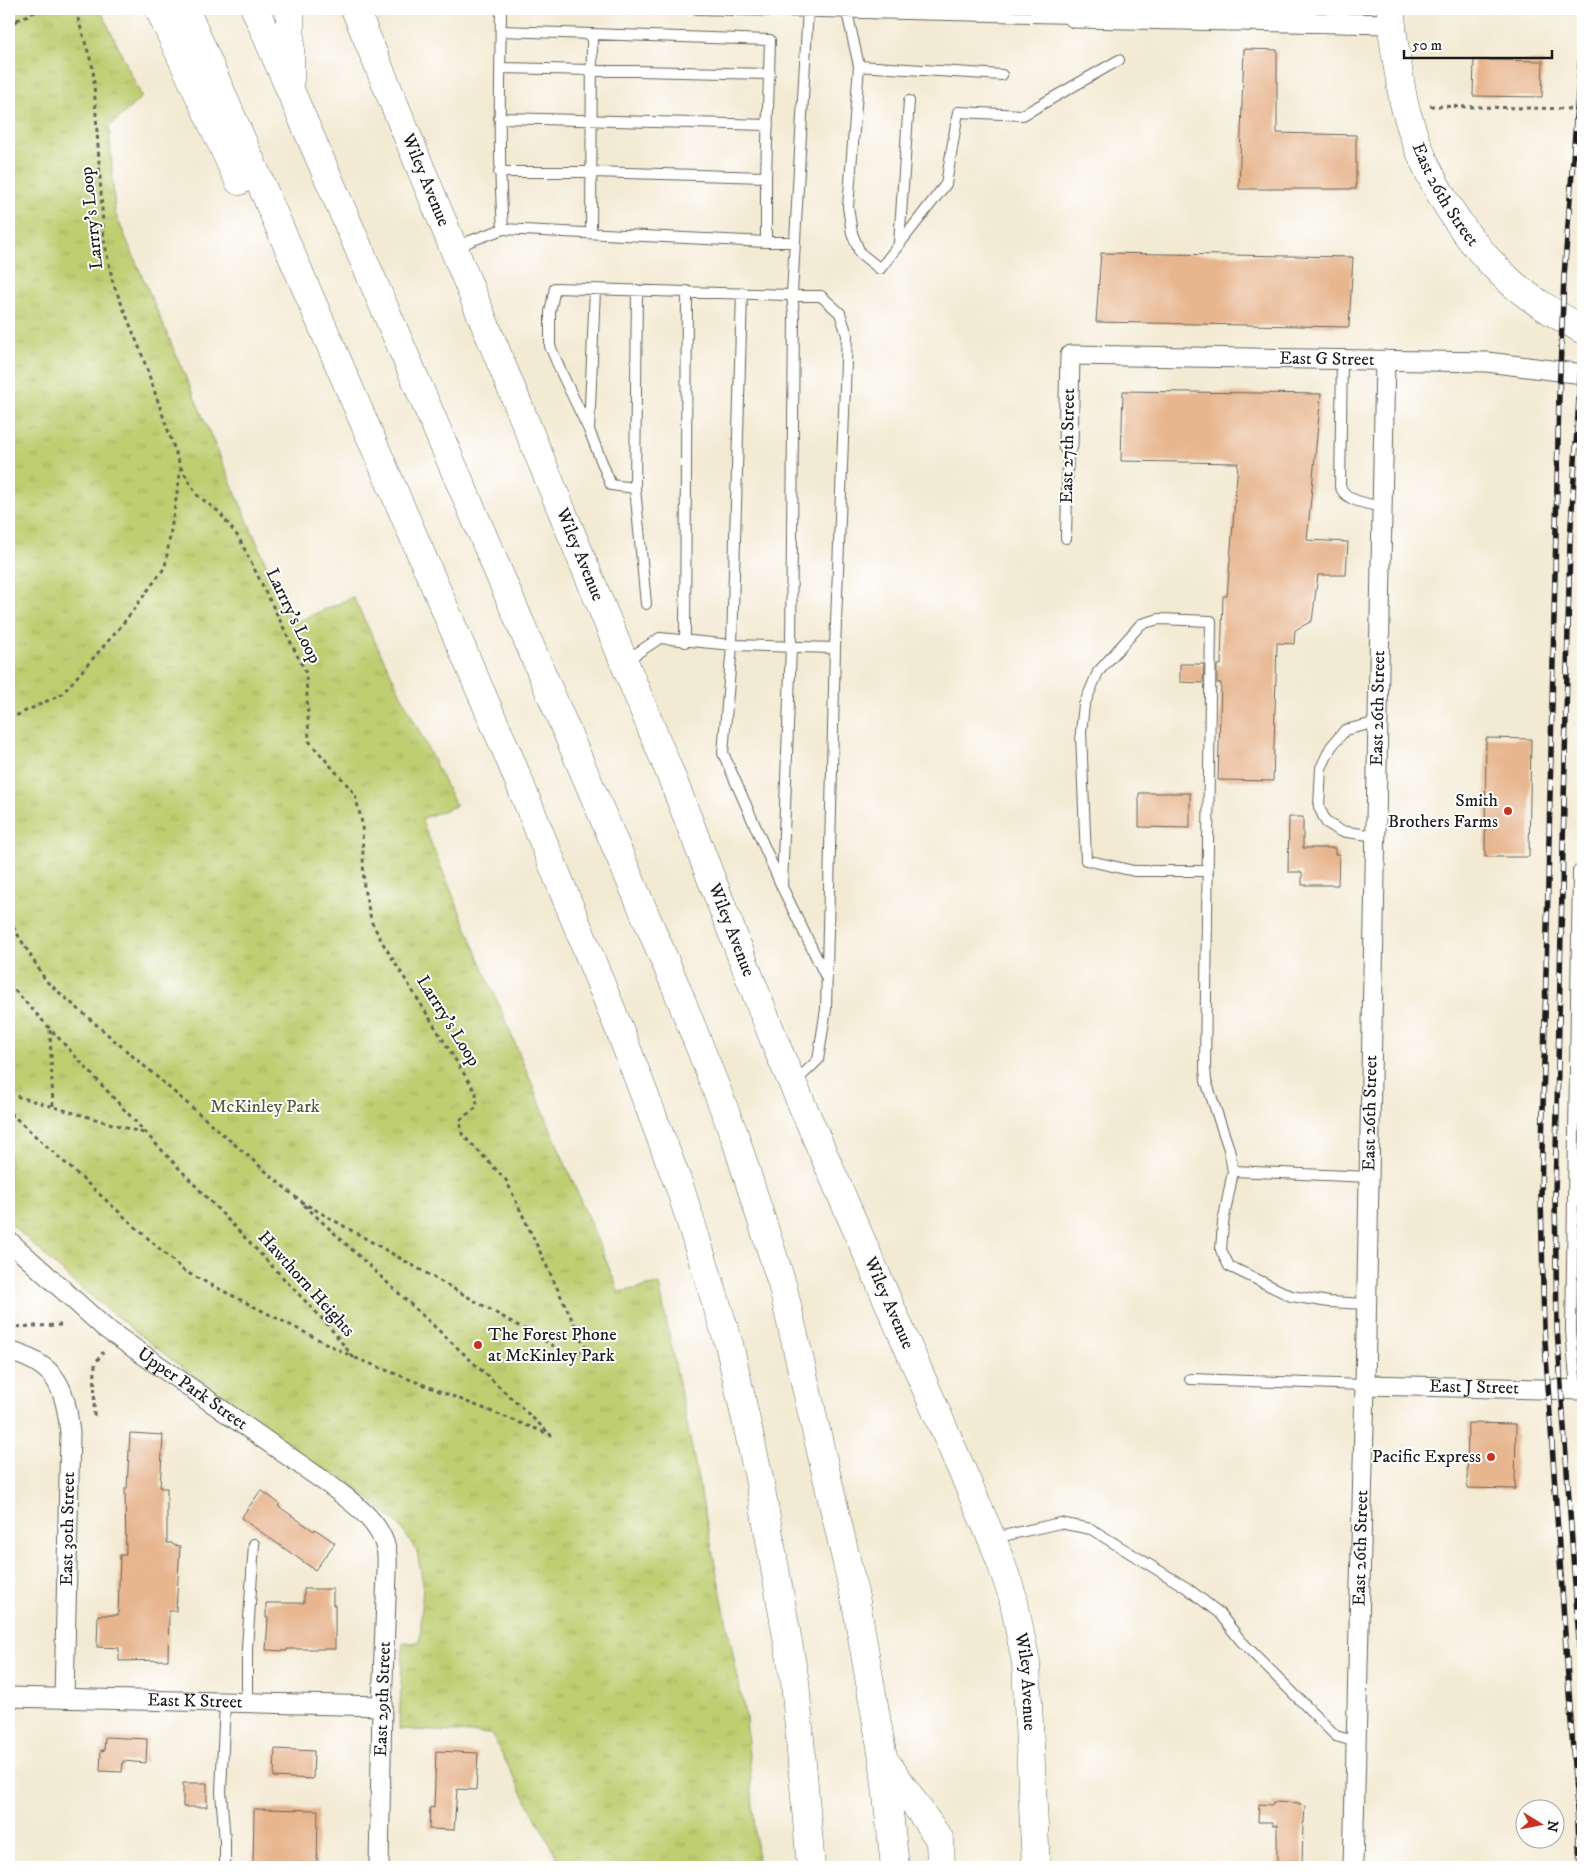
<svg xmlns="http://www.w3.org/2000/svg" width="1592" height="1876" viewBox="0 0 1592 1876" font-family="'IM FELL DW Pica',serif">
  <defs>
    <pattern id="grass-tufts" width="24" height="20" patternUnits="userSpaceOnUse" patternTransform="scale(1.25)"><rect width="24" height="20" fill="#bece71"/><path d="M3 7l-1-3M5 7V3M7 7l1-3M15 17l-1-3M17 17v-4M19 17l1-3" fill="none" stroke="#a3b061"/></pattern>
  </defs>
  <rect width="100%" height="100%" fill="#fff"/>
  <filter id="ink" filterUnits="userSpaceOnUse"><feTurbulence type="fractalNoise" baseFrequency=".02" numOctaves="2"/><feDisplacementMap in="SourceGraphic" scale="10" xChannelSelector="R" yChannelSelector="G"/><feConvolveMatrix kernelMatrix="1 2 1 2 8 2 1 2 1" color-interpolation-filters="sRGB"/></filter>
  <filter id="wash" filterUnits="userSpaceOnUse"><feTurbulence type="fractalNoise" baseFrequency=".0096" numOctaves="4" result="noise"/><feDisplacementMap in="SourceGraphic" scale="20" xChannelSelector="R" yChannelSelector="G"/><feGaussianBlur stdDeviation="1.12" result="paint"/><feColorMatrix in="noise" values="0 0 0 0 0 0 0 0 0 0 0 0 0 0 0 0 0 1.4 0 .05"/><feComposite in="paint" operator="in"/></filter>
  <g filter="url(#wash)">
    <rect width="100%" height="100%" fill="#f3ead3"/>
    <path fill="#d2bfbf" d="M1583,1039V1354H1573Z"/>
    <path fill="url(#grass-tufts)" stroke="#6d7546" d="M9,9H100L142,97L109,127L115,213L292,624L353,597L456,806L421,819L619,1292L659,1284L746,1719L758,1867H562L491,1734L399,1729L403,1643L420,1642L423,1583L417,1551L399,1525L347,1480L313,1463L171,1359L79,1287L9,1222Z"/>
    <g id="blocks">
      <path fill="#e7b58e" d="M1244,49L1277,50V133L1356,135V189H1239Z
        M1474,60L1543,61L1542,97L1473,96Z
        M1101,253L1353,257L1349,327L1096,322Z
        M1123,391L1321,394L1307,540L1348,542L1346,575H1318L1312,621L1295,630L1294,644L1277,643L1273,781L1218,780L1221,683H1217V665H1221L1223,596H1227L1238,463L1121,461Z
        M1180,664H1204L1203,683L1180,682Z
        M1486,738L1531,739L1529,857H1485Z
        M1139,793H1190V828L1139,827Z
        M1289,817H1303V848H1335V854H1339L1338,885H1302V872H1288Z
        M1468,1423L1516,1424L1515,1489L1467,1488Z
        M130,1433L163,1435L160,1488H167V1543H172L173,1545L180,1546L176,1611H169L168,1660L119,1661V1648L97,1647L98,1615H118L120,1555H126L125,1488H127Z
        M261,1490L280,1504L278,1506L314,1531L315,1529L335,1543L315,1570L241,1518Z
        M304,1589H333V1605H335V1649H287V1651L266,1650L268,1618H266V1603H304Z
        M105,1737L147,1739L146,1763L123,1761L122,1772L100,1771L101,1750L104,1751Z
        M275,1749L314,1751L313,1779L274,1777Z
        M436,1751L478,1753L476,1790L457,1789L454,1830L429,1829L430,1807L434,1808Z
        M183,1783H207V1807H183Z
        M1273,1802L1300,1803V1805L1305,1806L1304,1823H1303L1302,1865H1299V1867H1277V1825H1272V1822H1258L1259,1804L1272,1805Z
        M254,1809L318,1810L317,1867H253Z"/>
    </g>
  </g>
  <g filter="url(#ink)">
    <use href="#blocks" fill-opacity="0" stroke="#67645c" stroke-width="1"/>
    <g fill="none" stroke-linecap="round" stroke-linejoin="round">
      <defs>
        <path id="lane" d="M501,9C500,83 498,155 503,229
          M697,9L1074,18
          M847,12L859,66L848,207L852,233L860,253L880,269L946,184L958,112L1023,115L1119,60
          M1244,21L1245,9
          M501,31L770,40L766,177V242
          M859,66L1002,75
          M500,68L770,74
          M499,118L768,125
          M499,172H592L766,177
          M591,233L592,34
          M899,243L909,101
          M456,250L470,241L503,229L766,242H794
          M595,289L589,430L611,485L635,488
          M637,290L635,488L646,604
          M742,293L732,645L723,753L782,887L826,977
          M1342,359L1340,486C1346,502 1366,503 1382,507
          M589,430L562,374L550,346V312L555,288L821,296L840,313L847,335L835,648L826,1009L818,1060L795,1082
          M1066,538L1068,446
          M685,642L687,291
          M625,661L660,638L732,645L835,648
          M1376,836L1340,831L1326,822L1319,807L1321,768L1331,747L1345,730L1378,722
          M1208,871H1134L1086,860L1081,732L1084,705L1098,672L1141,624L1159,619L1211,621L1205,1068L1206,1081L1229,1149L1233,1171L1223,1223L1221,1250L1229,1266L1291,1296L1329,1302L1367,1304
          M782,887L791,646L794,316L792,294L808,9
          M1233,1171L1369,1177
          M1190,1379L1365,1385
          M1576,1389L1571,1331L1578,871
          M994,1538L1060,1523L1091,1529L1187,1588L1219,1613L1241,1641L1336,1736L1356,1742
          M225,1702L221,1792L225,1841V1867
          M247,1703V1648L254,1544"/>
        <g id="street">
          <path d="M1074,9V18L1391,24"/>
          <path id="s1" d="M1068,446L1070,355L1487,362L1583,374"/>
          <path id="s2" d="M9,1241L105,1328L331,1486C352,1502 380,1521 386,1549C388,1556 387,1565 387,1572L382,1706L379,1867"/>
          <path d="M9,1351C57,1365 65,1386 70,1433L64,1698"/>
          <path id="s3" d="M1365,1385L1583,1390"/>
          <path id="s4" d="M9,1697L382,1706"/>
          <path id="s5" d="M1353,1867L1365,1385L1385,360"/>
        </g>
        <g id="secondary">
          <path id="s6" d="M355,9L674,783L778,1050L995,1546L1013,1597L1026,1663L1036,1867"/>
          <path id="s7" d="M1391,9C1391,29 1395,49 1398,69C1401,84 1402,100 1407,114C1425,178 1463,240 1513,284C1534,302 1559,316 1583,330"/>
        </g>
        <path id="highway" d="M159,9L239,181
          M185,9L509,757L622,1036L680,1188L729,1344L759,1478L795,1682L811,1867
          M255,9L468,501L676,987L734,1134L782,1284L856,1602L883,1758L895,1867
          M290,9V79
          M885,1761L940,1840L941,1867"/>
      </defs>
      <use href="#lane" stroke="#67645c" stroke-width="12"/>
      <use href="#street" stroke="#67645c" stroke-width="21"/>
      <use href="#secondary" stroke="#67645c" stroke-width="29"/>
      <use href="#highway" stroke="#67645c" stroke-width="29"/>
      <path stroke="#67645c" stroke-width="3" stroke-dasharray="4 4" stroke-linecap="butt" d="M9,21L20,19L41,9
        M9,28L19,19
        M1430,106L1572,109
        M9,719L62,694L122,625L165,567L181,468
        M9,920L46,981L300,1201L573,1357L585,1347L506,1180L462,1134L460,1120L477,1107L476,1093L384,945L372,923L364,889L362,823L355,794L309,741L306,673L239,538L219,512L197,495L181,468L141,352L113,283L104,240L93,68L75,9
        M9,984L155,1143L328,1325L353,1357L184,1271L9,1112
        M50,1030L53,1107
        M9,1094L147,1134
        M304,1205L551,1435L353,1357
        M9,1327L62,1325
        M94,1416L95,1364L103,1352"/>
      <use href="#lane" stroke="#fff" stroke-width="10"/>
      <use href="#street" stroke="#fff" stroke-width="19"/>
      <use href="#secondary" stroke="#fff" stroke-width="28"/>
      <use href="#highway" stroke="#fff" stroke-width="28"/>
      <defs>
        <path id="rail" d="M1583,334L1570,542L1555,1196L1557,1328L1583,1698
          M1580,1867L1578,1823L1544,1327L1541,1196L1559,395L1564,277L1583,28"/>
      </defs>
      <use href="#rail" stroke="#1c1c1c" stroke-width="5.5"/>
      <use href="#rail" stroke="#fff" stroke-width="4" stroke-dasharray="11" stroke-linecap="butt"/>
    </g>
  </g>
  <g fill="#c8321e" stroke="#fff" stroke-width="2">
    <circle cx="1508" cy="811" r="5"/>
    <circle cx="478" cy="1345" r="5"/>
    <circle cx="1491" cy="1457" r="5"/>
  </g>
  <g text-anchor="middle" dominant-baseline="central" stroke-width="4" stroke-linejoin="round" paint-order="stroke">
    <g font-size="18" fill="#1c1c1c" stroke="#fff">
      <text stroke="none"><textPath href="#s6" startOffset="185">Wiley Avenue</textPath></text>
      <text stroke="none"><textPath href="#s7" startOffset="196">East 26th Street</textPath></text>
      <text transform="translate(92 218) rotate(-96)">Larrry's Loop</text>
      <text stroke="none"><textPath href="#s1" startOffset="348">East G Street</textPath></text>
      <text transform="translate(1068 446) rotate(-89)">East 27th Street</text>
      <text stroke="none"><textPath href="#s6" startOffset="590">Wiley Avenue</textPath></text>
      <text transform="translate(293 616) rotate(64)">Larrry's Loop</text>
      <text stroke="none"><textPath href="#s5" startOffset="1159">East 26th Street</textPath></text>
      <text stroke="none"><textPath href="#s6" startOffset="995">Wiley Avenue</textPath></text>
      <text transform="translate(448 1021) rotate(58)">Larrry's Loop</text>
      <text stroke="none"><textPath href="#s5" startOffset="754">East 26th Street</textPath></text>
      <text transform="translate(306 1284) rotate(48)">Hawthorn Heights</text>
      <text stroke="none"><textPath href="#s6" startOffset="1400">Wiley Avenue</textPath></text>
      <text stroke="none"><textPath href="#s3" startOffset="109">East J Street</textPath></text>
      <text stroke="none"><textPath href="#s2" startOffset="236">Upper Park Street</textPath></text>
      <text transform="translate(68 1529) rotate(-89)">East 30th Street</text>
      <text stroke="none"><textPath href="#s5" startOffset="319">East 26th Street</textPath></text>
      <text stroke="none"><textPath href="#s6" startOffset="1805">Wiley Avenue</textPath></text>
      <text transform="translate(383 1699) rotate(-88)">East 29th Street</text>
      <text stroke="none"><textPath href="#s4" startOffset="186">East K Street</textPath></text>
    </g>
    <g font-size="18" fill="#1c1c1c" stroke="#fff" text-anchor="end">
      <text x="1498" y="801">Smith<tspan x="1498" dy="21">Brothers Farms</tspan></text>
      <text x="488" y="1335" text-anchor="start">The Forest Phone<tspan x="488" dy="21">at McKinley Park</tspan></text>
      <text x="1481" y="1457">Pacific Express</text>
    </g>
    <g font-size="18" fill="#555a3a" stroke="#fff">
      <text x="265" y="1107">McKinley Park</text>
    </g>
  </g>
  <rect width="1592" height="1876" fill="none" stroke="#fff" stroke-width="30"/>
  <g transform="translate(1540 1824) rotate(100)"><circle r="24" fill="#ffffff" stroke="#a4a4a4"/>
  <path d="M0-4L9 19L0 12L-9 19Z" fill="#c8321e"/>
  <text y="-8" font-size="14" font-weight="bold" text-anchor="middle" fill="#1c1c1c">N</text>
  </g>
  <path d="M1404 50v8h148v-8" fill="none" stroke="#1c1c1c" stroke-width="2.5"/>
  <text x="1412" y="50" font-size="15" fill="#1c1c1c" stroke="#ffffff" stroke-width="4" paint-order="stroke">50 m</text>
</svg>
